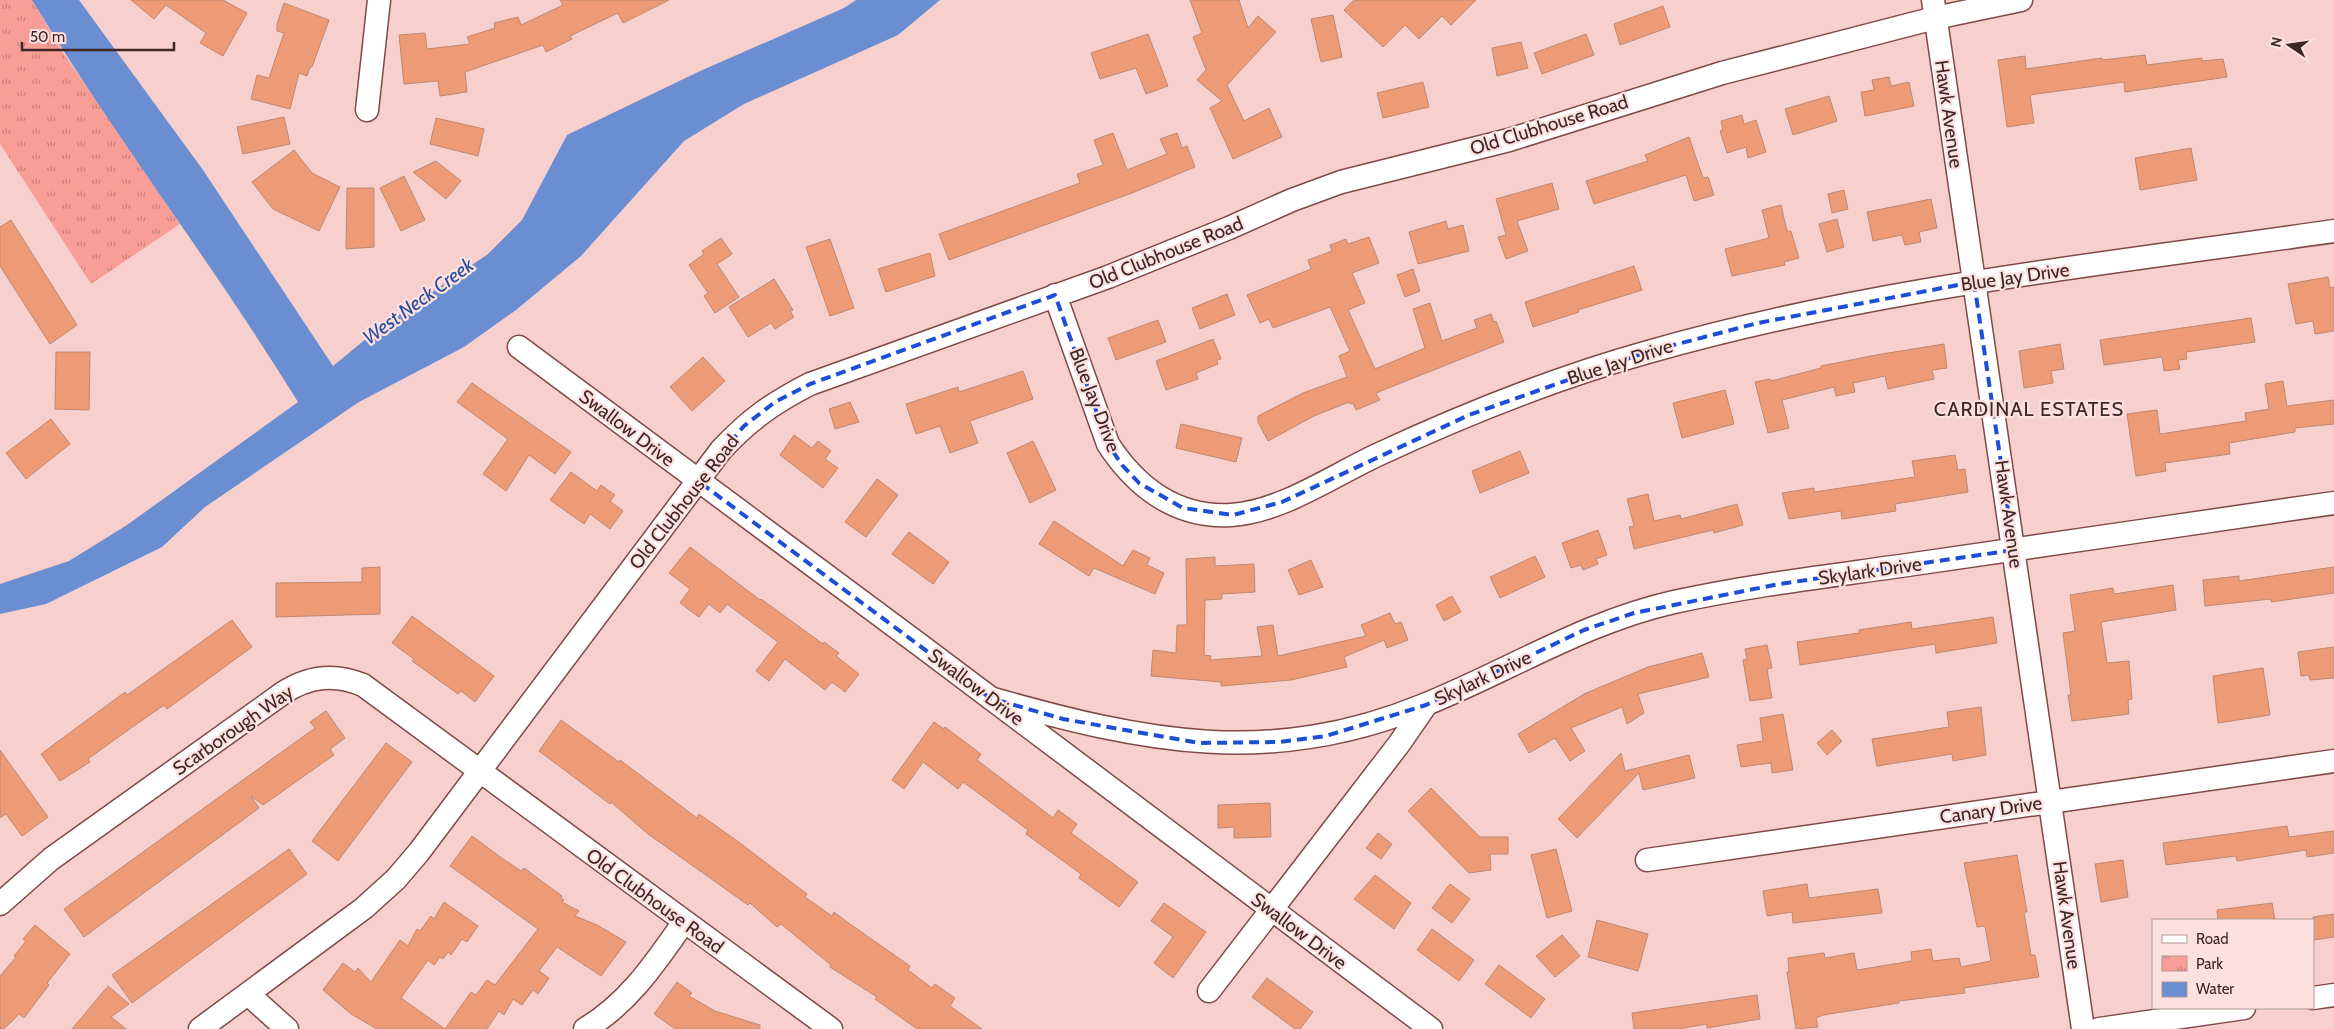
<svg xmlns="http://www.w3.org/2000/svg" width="2334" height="1029" viewBox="0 0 2334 1029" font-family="Cabin,sans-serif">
  <defs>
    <pattern id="park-tufts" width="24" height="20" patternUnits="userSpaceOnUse" patternTransform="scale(1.25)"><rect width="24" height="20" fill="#f99d97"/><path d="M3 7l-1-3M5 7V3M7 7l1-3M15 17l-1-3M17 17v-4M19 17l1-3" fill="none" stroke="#cb807b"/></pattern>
  </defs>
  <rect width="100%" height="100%" fill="#f7d0cd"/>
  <path fill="url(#park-tufts)" d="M0,0H32L64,54L180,224L91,284L0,144Z"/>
  <path fill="#6b8dd2" d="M32,0H79L203,170L333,366L378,329L488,254L522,220L567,135L698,72L844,8L856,0H940L898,35L744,104L684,141L581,256L516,310L464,347L359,402L205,507L162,547L46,604L0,614V584L69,561L127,525L298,402C214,265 115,138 32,0Z"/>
  <path fill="#ed9a76" stroke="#bf8872" d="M131,0H223L247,13L223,56L200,43L206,33L166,5L154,19Z
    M560,0H669L623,23L618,13L570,36L572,39L546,52L543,45L465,72L467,92L440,96L438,81L404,84L399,35L425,33L427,49L470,44L467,37L495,28L494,23L518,17L521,25L563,5Z
    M1190,0H1239L1248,28L1258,16L1276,32L1227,85L1244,121L1269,108L1282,137L1233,159L1210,108L1222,101L1197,80L1206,70L1193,37L1202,33Z
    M1354,0H1476L1451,25L1442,16L1419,39L1405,25L1383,47L1344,10Z
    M284,3L329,20L312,67H310L307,76L299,73L290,109L251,99L257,75L269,78L284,33L277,31V24Z
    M1663,6L1670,27L1620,45L1614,24Z
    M1333,15L1342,57L1321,62L1311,19Z
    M1148,34L1168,86L1146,94L1136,68L1100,79L1091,53Z
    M1586,34L1594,55L1542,74L1534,53Z
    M1521,42L1528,68L1497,76L1492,48Z
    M2145,55L2147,65L2202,58V61L2223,59L2227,77L2125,92L2124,82L2030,95L2034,123L2007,127L1998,60L2025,56L2026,69L2102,58L2103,60Z
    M1889,77L1891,86L1909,82L1914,106L1865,116L1861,92L1874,90L1872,80Z
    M1423,82L1429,107L1383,118L1377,93Z
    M1829,96L1837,121L1793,135L1785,109Z
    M1742,115L1744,124L1756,120L1766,152L1748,158L1746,147L1727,153L1720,131L1723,130L1721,121Z
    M284,117L290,144L243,154L237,127Z
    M436,118L484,129L478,156L430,144Z
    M1113,133L1127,170L1167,154L1160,139L1177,133L1182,148L1187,146L1195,167L1132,193L949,260L939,234L1080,183L1077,174L1103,165L1094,140Z
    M1689,137L1703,178L1708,177L1714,195L1694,201L1686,175L1594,204L1586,181L1648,161L1645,155Z
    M2191,148L2197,180L2140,190L2135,158Z
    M294,150L312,173L340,187L319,231L273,209L252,182Z
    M436,161L461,181L446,199L413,172Z
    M404,176L425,220L401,231L380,188Z
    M1552,183L1559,209L1517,221L1528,251L1506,259L1498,237L1506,235L1496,199Z
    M347,188H374V247L346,249Z
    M1844,190L1848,209L1832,213L1828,194Z
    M1931,199L1937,228L1919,232L1921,242L1905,245L1902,235L1873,241L1867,212Z
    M1781,205L1787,231H1791L1799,258L1784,262L1785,265L1732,276L1725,249L1769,238L1762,210Z
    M1837,219L1844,247L1827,252L1819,224Z
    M11,220L77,325L50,344L0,266V227Z
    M1446,221L1448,229L1463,225L1469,251L1418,264L1409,232Z
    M1369,237L1379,263L1352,273L1365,303L1348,310L1375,369L1425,348L1413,309L1430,303L1442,341L1477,328L1474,320L1491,314L1494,322L1496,321L1504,342L1376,393L1380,400L1356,410L1353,403L1350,404L1349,402L1314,416L1268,441L1258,422V416L1303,393L1347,377L1339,356L1350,351L1330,307L1273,328L1269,319L1260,323L1247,295L1311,269L1308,260L1332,251L1330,245L1346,239L1348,244Z
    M721,238L732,254L717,264L739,297L715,313L704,296L708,293L689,265L704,254L702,251Z
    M830,239L854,308L830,316L806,247Z
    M930,253L935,276L886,292L878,269Z
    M1634,266L1642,290L1578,310L1579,312L1533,327L1525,302Z
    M1413,269L1420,291L1405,297L1397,275Z
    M2328,277L2330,288L2334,287V331L2315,334L2313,321L2296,324L2288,284Z
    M774,279L793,310L790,311L794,317L775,329L771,323L748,337L729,307Z
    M1227,294L1235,315L1200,329L1192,308Z
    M2251,318L2255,342L2186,352L2187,359L2178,360L2180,369L2164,371L2162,357L2104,365L2100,340Z
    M1158,320L1166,342L1116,360L1108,338Z
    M1213,339L1221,359L1217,360L1218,364L1196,373L1198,379L1166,390L1156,361Z
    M1944,344L1947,368L1932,370L1934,379L1888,389L1885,376L1853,383L1855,392L1836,396L1834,387L1782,400L1789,428L1768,433L1755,382L1770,379L1771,381L1821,368V366L1876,355Z
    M2060,344L2064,369L2051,371L2053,383L2024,388L2019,351Z
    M56,352H90L89,410L55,409Z
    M703,357L725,381L692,411L670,387Z
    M1023,371L1033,399L970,421L978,443L950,453L940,426L916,434L906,404L958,387L959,392Z
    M2283,381L2287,406L2334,400V424L2295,428V432L2229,443L2230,454L2165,463L2166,471L2136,476L2127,414L2157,410L2160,434L2246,421L2245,413L2269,409L2265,384Z
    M472,383L571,452L555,474L529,455L506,491L483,474L508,439L457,402Z
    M1725,390L1734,424L1682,438L1673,403Z
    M850,402L859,422L835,429L829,409Z
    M51,419L70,444L26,479L6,453Z
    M1181,424L1242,438L1236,462L1176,448Z
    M794,435L812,448L818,441L831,451L825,459L838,468L823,488L780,455Z
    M1033,441L1056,490L1030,503L1007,453Z
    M1520,451L1529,473L1480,493L1472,471Z
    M1955,455L1958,470L1965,469L1968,492L1895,504L1896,511L1842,519L1841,511L1789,519L1782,493L1814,488V492L1915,477L1912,461Z
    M571,472L597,491L601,485L615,495L610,501L623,511L610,529L590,514L584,524L550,500Z
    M877,479L898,495L866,537L845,522Z
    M1648,494L1654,521L1680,515L1681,519L1737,504L1743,525L1714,533L1713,530L1634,549L1629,527L1634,526L1627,499Z
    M1054,521L1123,566L1133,550L1150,558L1147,565L1164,573L1155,594L1094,568L1089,576L1039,544Z
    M1598,530L1607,555L1596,559L1598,564L1583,570L1581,565L1571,568L1562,543Z
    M909,532L949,562L933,584L892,554Z
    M690,547L760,600L761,599L823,644L824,642L839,653L836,656L859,674L845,692L832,682L825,690L785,659L769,681L756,671L778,642L727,604L720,613L709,604L699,617L680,603L690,589L669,573Z
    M1535,556L1545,577L1500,598L1490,577Z
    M1215,557V566L1254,564L1255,592L1222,594V599L1205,600L1204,655L1211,656L1210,660L1262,656L1257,627L1273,625L1278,656L1366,636L1361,625L1390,613L1395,624L1401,622L1408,640L1387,648L1384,640L1344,657L1347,667L1291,680L1221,686V682L1151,676L1153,650L1176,653L1177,625H1187L1186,559Z
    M1311,560L1323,587L1299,595L1288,570Z
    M380,567V614L276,617V583L362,582V568Z
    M2334,567V593L2271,602V599L2205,606L2203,580L2239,576V581Z
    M2173,585L2176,610L2101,622L2107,663L2129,661L2132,699L2128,700L2129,714L2072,721L2068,695H2071L2063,633L2075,631L2070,595L2113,588L2114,594Z
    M1452,596L1461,612L1444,621L1436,605Z
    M412,616L494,676L475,702L461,691L458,694L412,661L414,659L392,643Z
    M1993,617L1997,643L1936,653L1935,644L1800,665L1797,642L1859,633V630L1911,622L1912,629Z
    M232,620L252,647L167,709L164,705L124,733L88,759L90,762L60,781L41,754L125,692L127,695Z
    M1767,645L1772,668L1767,669L1772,698L1750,701L1743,660L1747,659L1745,649Z
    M2334,647V678L2310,680L2309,675L2301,676L2298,652Z
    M1702,653L1709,677L1638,694L1644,713L1627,724L1622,707L1571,728L1585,751L1570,761L1555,738L1529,753L1518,734L1584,694L1648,667Z
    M2263,668L2270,715L2218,723L2213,676Z
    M1981,707L1986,755L1953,761L1952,754L1877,766L1872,739L1949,727L1947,712Z
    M326,711L345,738L330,749L334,755L263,805L251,796L259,808L84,937L64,909L315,728L310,722Z
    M1783,714L1793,770L1772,773L1771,763L1741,767L1737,745L1763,741L1760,718Z
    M561,720L619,762L620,760L697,818L699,814L736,840L807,894L805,897L832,916L834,912L850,924L910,966L908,970L932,988L935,984L955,998L950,1006L982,1029H917L875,999L877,997L830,967L831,965L781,924L777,927L750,903L748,905L648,834L611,802L610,804L539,751Z
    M934,722L944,729L945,727L981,754L977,760L1053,818L1058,810L1077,824L1071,833L1138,882L1119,907L1079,878L1081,874L1026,834L1028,830L963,782L958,789L923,762L904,789L892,780Z
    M1832,730L1842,741L1827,755L1817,743Z
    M386,743L412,762L338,861L312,841Z
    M0,750L48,817L22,836L6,814L0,818Z
    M1621,753L1625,771L1689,755L1695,778L1643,790L1639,773L1577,838L1558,819Z
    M1431,788L1480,837H1508V854H1490L1491,870L1469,873L1408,811Z
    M1270,803L1271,837L1234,838V827L1218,828V805Z
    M2287,826L2289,837L2334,831V853L2307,857L2306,850L2237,861L2236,856L2166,865L2163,843Z
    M1378,833L1392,844L1381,859L1366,848Z
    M472,836L499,856L521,871L524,868L562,896L561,898L564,900L562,902L579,911L575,916L597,925L626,942L601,976L557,947L539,971L549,978L538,994L533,990L522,1005L513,999L504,1015L499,1011L487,1029H445L471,992L476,995L487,980L495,985L538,929L450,866Z
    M289,849L307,874L132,1003L112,975Z
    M1556,849L1572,911L1547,918L1531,855Z
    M2017,855L2027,912H2024L2031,955H2035L2039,977L1964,988L1965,993L1899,1001V1003L1823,1015L1816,1018L1818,1027L1796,1029L1787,972H1789L1788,958L1824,953L1825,958L1854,953L1857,970L1912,961L1911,952L1931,949L1933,961L1959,958L1961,967L1991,961L1985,926L1977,927L1964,863Z
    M2123,860L2128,897L2101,902L2095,864Z
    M1375,875L1411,903L1394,929L1354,899Z
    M1450,884L1470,899L1452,923L1432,908Z
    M1807,884L1809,898L1878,889L1882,913L1793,923L1792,912L1767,916L1763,891Z
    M444,902L478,926L467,942L462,939L451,955L448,952L443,959L440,957L434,965L428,960L401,998L445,1029H377L351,1014L323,990L343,963L355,972L358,968L371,982L400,940L408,946L417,929L420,931L431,916L434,919Z
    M1164,903L1206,932L1173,978L1154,963L1173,937L1151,921Z
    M2272,903L2275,920H2218L2217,910Z
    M2334,914V937L2313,940V917Z
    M1597,920L1648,934L1638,971L1588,957Z
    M35,925L70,954L47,983L49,985L24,1018L19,1014L4,1029H0V976L16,957L14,956L26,941L23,939Z
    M1432,929L1474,960L1459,981L1417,950Z
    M1562,935L1580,956L1555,977L1536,956Z
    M1499,965L1545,999L1531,1018L1485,984Z
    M1267,978L1313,1012L1300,1029H1295L1252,997Z
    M677,982L692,993L689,996L715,1011L760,1025V1029H675L654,1014Z
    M108,986L129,1004L111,1017L126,1029H72Z
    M1757,995L1760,1019L1707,1028V1024L1678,1029H1634L1632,1013Z"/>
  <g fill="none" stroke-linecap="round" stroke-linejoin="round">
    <defs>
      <path id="street" d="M1933,0L2083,1029
        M367,110L379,0
        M1055,295L1108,444C1136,487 1176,518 1231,515C1280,512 1331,477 1375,456C1463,415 1555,378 1648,352C1871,288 2105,264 2334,231
        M519,347L920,645L1431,1029
        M990,698C1144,742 1271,768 1424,705C1508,671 1585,622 1674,602C1756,584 1839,575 1921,563C2059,543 2196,523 2334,503
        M1647,860L2334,761
        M0,904L51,859L283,693C309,676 334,673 363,685L831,1029
        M1209,991L1399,744L1426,705
        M248,994L287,1029
        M2313,998L2334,995
        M200,1029L364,908L396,879L419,852L721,450C750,419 773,403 810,384L1108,277L1229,228L1292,200L1341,182L1509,140L1722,73L1935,18L2021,0
        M585,1029C629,1003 655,963 684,922
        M2099,1029L2244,1008"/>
    </defs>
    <use href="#street" stroke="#804946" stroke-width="25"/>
    <use href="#street" stroke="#fff" stroke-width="22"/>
  </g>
  <path fill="none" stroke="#1d4ed8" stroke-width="4" stroke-dasharray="10 6" stroke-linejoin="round" d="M1974,282L2014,550L1779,584L1634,613L1584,630L1426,705L1326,736L1279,742L1199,743L1063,719L990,698L698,481L744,426L775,402L810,384L1055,295L1108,444L1122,465L1139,483L1183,508L1233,515L1282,502L1469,415L1647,352L1758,323Z"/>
  <g text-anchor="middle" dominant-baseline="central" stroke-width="4.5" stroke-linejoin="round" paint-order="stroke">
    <g font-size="19" fill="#3f2725" stroke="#fce1de">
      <text transform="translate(1949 114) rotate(82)">Hawk Avenue</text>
      <text transform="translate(1549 125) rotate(-17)">Old Clubhouse Road</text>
      <text transform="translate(1166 253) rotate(-22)">Old Clubhouse Road</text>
      <text transform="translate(2015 277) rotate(-8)">Blue Jay Drive</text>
      <text transform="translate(1620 362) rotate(-18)">Blue Jay Drive</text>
      <text transform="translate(1095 400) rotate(69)">Blue Jay Drive</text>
      <text transform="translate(627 428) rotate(37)">Swallow Drive</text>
      <text transform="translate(684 502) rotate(-52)">Old Clubhouse Road</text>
      <text transform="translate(2009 514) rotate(82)">Hawk Avenue</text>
      <text transform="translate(1870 571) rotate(-8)">Skylark Drive</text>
      <text transform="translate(1483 678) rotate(-25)">Skylark Drive</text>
      <text transform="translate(976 687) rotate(37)">Swallow Drive</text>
      <text transform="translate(233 730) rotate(-35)">Scarborough Way</text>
      <text transform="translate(1991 810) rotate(-8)">Canary Drive</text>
      <text transform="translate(655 901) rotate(36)">Old Clubhouse Road</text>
      <text transform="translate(2067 915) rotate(82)">Hawk Avenue</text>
      <text transform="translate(1299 931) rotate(37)">Swallow Drive</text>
    </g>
    <g font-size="20" font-style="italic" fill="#274c9f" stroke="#fce1de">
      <text transform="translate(418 301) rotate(-36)">West Neck Creek</text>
    </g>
    <g font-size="20" letter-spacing="1" fill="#3f2725" stroke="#fce1de">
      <text x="2029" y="409">CARDINAL ESTATES</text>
    </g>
  </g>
  <rect x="2152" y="919" width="162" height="90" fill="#fce1de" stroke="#b09794"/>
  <rect x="2162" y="935" width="25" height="8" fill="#ffffff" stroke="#b09794"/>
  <text x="2196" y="944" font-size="15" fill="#3f2725">Road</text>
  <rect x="2162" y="956" width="25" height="15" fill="url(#park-tufts)" stroke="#b09794"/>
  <text x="2196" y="969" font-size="15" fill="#3f2725">Park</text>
  <rect x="2162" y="982" width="25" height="15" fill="#6b8dd2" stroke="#b09794"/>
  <text x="2196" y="994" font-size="15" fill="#3f2725">Water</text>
  <g transform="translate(2289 45) rotate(283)" stroke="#fce1de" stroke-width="4" paint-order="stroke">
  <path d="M0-4L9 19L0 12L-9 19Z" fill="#3f2725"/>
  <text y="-8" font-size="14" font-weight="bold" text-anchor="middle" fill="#3f2725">N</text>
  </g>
  <path d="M22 42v8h152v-8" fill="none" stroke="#3f2725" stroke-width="2.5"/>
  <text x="30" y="42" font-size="15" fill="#3f2725" stroke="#fce1de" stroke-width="4" paint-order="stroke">50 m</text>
</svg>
